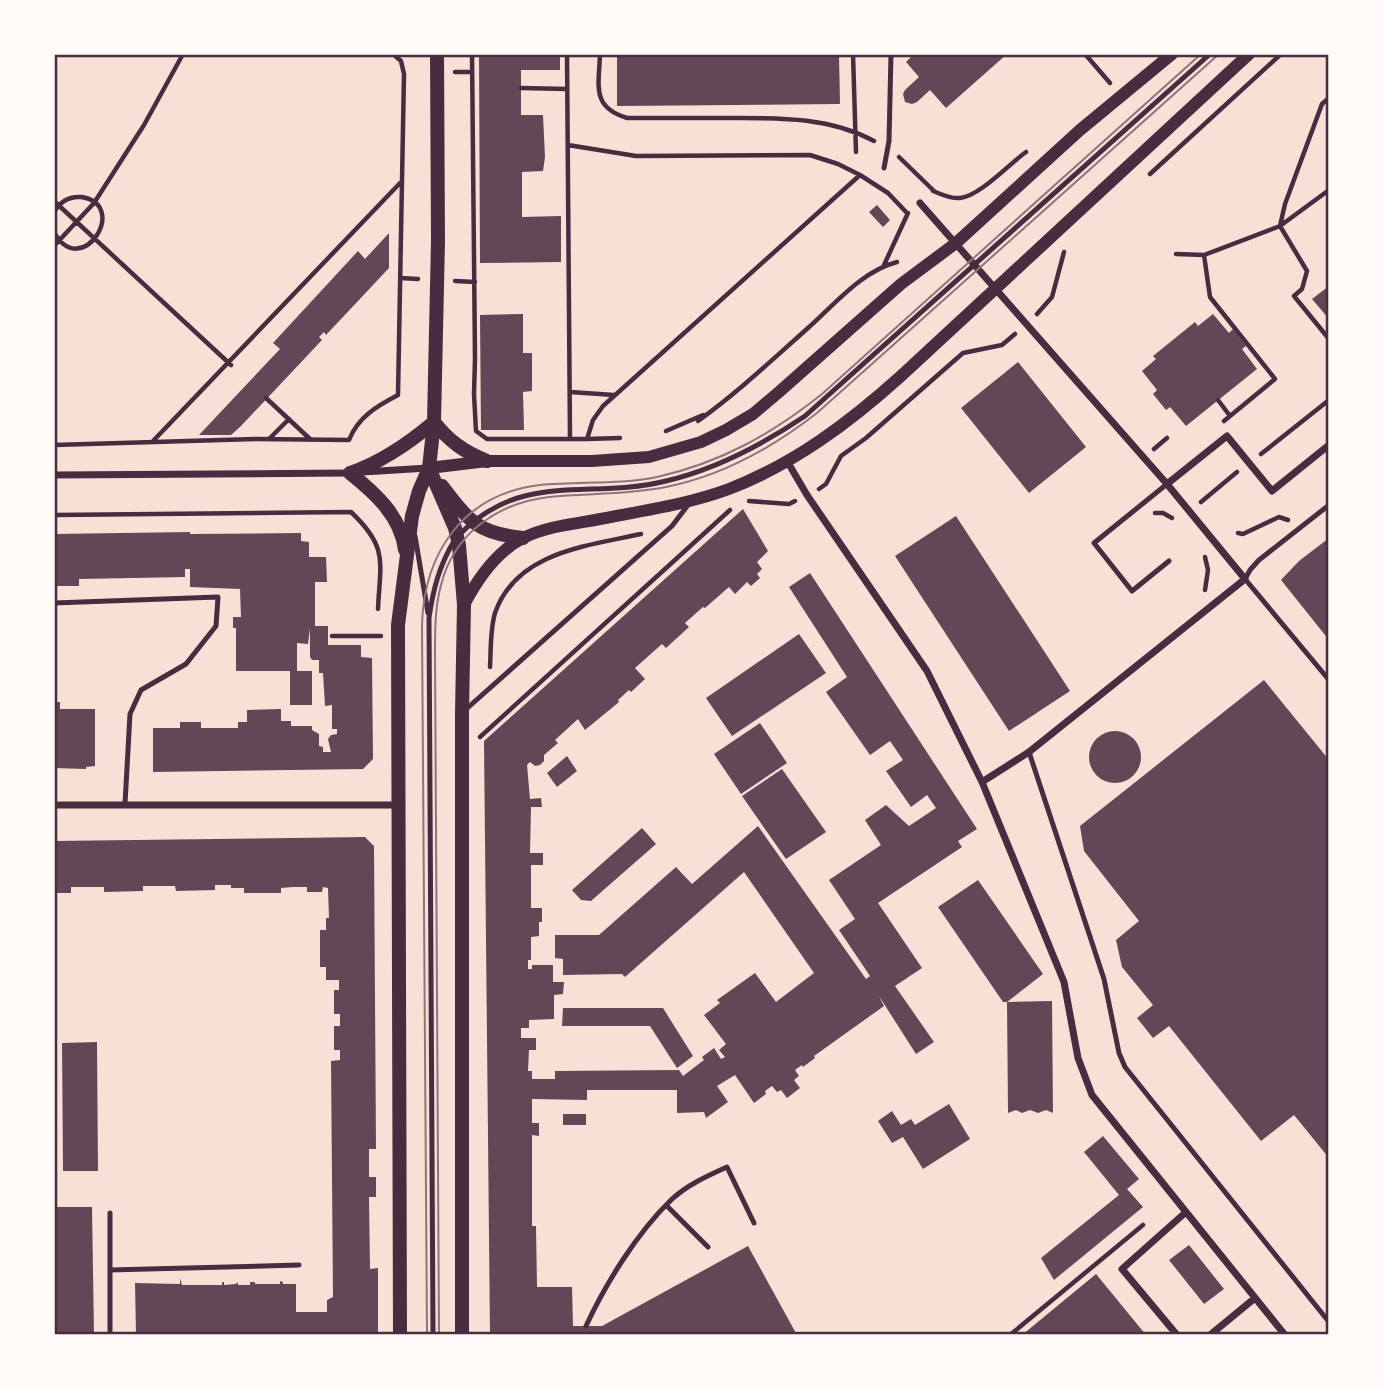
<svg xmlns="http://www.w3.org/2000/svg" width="1383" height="1389" viewBox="0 0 1383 1389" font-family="Lato,sans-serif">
  <rect width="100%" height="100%" fill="#f7e1d7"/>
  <path fill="#644757" d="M479,54H560V70H521V115H543L545,157L543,171L522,172V217L561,216V262L480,263Z
    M617,54H839L840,104L617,106Z
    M914,54H1007L946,108L930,90L917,102L912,104L905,102L903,94L905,90L919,77L906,62Z
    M877,205L890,220L883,227L869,212Z
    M389,233V268L326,335L324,332L319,337L322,340L241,426L231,435H199L280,349L273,343L358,251L365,259Z
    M1329,286V319L1312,299Z
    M523,314V353H532V391L523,392L524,430H481L480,315Z
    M1213,314L1229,333L1233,329L1246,346L1242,349L1257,369L1186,426L1170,407L1166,410L1153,394L1157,390L1142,371L1156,359L1153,356L1195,322L1198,326Z
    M1018,362L1086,447L1029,493L961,408Z
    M743,509L768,551L757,562L762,569L757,574L760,578L751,586L747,582L735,594L729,587L705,608L703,607L685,623L689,627L666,648L662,644L635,668L645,679L631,692L629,690L618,700L619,702L585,730L578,719L555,740L558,743L544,755V761L540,765L535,766L530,762L527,765L530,799L541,798L542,807H531L530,853H543V865H531V908H542V922H539V936L531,937V960H528V969H532V965H553V982H564L563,994L554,995V1019L529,1020V1028H521V1038H536V1050H529L528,1071H532V1079H555V1071L679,1070L683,1076L704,1060L702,1057L714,1048L721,1059L725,1057L719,1050L726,1044L704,1015L720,1003L717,1000L755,973L776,1002L814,973L744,872L625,977L622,974L563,975V959L555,958V935H599L676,867L692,884L758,826L866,979L870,976L839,930L855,919L829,880L881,845L865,820L886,805L909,826L936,808L927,795L911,807L886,771L903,760L890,741L870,755L826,692L847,677L789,587L810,573L977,829L958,841L962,847L878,903L922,968L895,986L934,1042L916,1054L879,996L884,1006L814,1056L815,1058L803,1067L802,1065L795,1070L799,1076L794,1080L800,1088L787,1098L781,1090L777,1092L772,1086L765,1091L766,1094L754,1103L735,1075L717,1086L728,1102L706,1118L704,1112L677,1113V1090H587V1100L532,1099V1123H539V1136L532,1135V1226H536L537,1287H572L573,1326H602L748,1246L797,1335H490L484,741Z
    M956,516L1070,691L1009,731L895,556Z
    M190,532V534L301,533V541L309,542V557H326L327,582H315V626H328V645H361V657L372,658L373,759L363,769L153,772V728H180V722H201V728H238V722H247V710L281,709V721H291V726H312V730L319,734V746L323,747V752H331L328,739L331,735L337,734V729H332V705L325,706L323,673H319V660H312L310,657V628L308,644L297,643V671H312V705H290V671H236V628H233V617H241L240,589L190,587V569H185V577L79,579V586H54V534Z
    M1329,538V640L1281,580L1299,561Z
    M799,634L826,673L732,736L706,698Z
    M1264,680L1329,760V1158L1294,1115L1261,1141L1169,1026L1153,1038L1137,1018L1153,1005L1122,967L1116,940L1139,921L1084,851L1080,826Z
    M54,702H60V709H95V766L86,767V769L54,768Z
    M760,723L787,763L741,794L714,754Z
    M1089 757a26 26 0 1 1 52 0a26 26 0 1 1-52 0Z
    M567,756L577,771L557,787L547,773Z
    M782,769L826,832L786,859L742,796Z
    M642,828L656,844L591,901L581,900L572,890Z
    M365,837L374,846L376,1149H369V1177H376V1197H369L370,1269L378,1268V1335H136L135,1283L180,1284V1278L182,1285H222V1282H224V1285L236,1284L238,1282V1285H250V1282H255V1284H280V1281L283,1282V1284H296V1312H327V1300L333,1297L331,1061L340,1060V1050H334V1026H340V1014H334V990H339V980H326V967H320V930H326V918H329L328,888L323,887L322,892H307V887H293L281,888V893H244V888H231V885H215V890L176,891L175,886H143V891L104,892V887H71V893H54V841Z
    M978,880L1043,974L1007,1002H1003L938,907Z
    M1052,1001L1053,1113L1046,1110L1038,1113L1030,1110L1022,1113L1016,1110L1008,1113L1007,1002Z
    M563,1008H663L693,1056L677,1068L650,1026H562Z
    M97,1042L98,1171H63L62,1043Z
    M949,1104L970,1139L923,1169L903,1137L892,1143L878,1121L892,1111L901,1125L911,1119L915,1125Z
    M563,1114H586V1125H563Z
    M1103,1136L1139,1179L1127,1189L1143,1207L1054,1280L1041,1258L1119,1195L1084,1152Z
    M54,1207H92L94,1335H54Z
    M1189,1245L1224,1289L1204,1304L1169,1260Z
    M1096,1274L1146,1335H1022Z"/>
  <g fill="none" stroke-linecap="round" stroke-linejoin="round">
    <path stroke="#4a2c40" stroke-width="4.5" d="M472,54L475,359L474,394L476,431L487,439H587L593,420L603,406L860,175L888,193L907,213
      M567,54L570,439
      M600,54C599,86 591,107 627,118C660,118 693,118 725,118C776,118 828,116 874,141
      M853,54L856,152
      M1085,54L1110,83
      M455,72H472
      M521,88L567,89
      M1329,98L1322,104L1285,204L1280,226L1307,271L1302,289L1294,296L1329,339
      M568,145L636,156L810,155L838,164L860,175
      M899,157L934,191
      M1150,174L1281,54
      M933,191C941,194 950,199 960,198C980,196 1009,164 1026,152
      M54,201L231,365
      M54,212C60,202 69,196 81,197C131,204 81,282 54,232
      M54,246L94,203L144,125L183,54
      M1176,254L1204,255
      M884,265L908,213
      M400,278L418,279
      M455,281L475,282
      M1037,314L1052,297L1064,252
      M570,392L614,395
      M266,398L310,439
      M1218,400L1230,416
      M698,421C737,393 772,360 808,328C835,304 862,271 897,262
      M1224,421L1275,379L1210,297L1204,255L1280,226L1329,190
      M666,431L703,415
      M269,439L289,419
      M587,439L620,438
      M154,440L402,181
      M54,445L255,439L349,440C358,417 377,406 398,395L404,74L401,61L393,54
      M1154,449L1167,438
      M1261,454L1329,400
      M819,489L826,484L841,456L866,438L963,353L1002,345L1015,334
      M749,501L789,504L795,501
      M1201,502L1237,472
      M1155,513H1163L1172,518
      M54,515L351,512C389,548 380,562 378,609
      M1238,533L1243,534L1279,517L1288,520
      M1205,590L1208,570L1205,557
      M332,636H381
      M490,667C491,650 490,630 495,613C516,552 587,546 641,534
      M480,737L730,510
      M1010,1335L1143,1225"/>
    <path stroke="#4a2c40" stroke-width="5" d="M884,168L889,141L891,54
      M1167,484L1094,543L1132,591L1169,561
      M1329,505L1259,560L1250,570L1245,579L1329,680
      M460,534C523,470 589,500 666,481C717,469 762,445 805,416L1210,54
      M415,536L428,613
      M54,603L218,597L216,626L186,664L141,690L130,714L125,804
      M464,711L672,526L688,505
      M1029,752L1104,979L1119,1053L1125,1067L1329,1322
      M667,1206L708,1247
      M110,1270L299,1265
      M586,1326C606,1283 637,1233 671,1200C687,1185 707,1176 727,1167L754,1223
      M110,1335V1213
      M433,1335L429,618C433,590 439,566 454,541"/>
    <path stroke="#4a2c40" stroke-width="7" d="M920,203L1167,484L1245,579L1029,752L982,782
      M787,461L807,495L927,671L982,782L1064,982L1078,1058L1092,1095L1285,1335
      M363,472L428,468
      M54,475L351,473
      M1167,484L1227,436L1272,491L1329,445
      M54,805H399
      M1177,1335L1122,1269L1186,1212
      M1210,1335L1255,1298"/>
    <path stroke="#4a2c40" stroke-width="12" d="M429,468L487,461H592L649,457L701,442L726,430L753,414L779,392L901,284L956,243L1080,130L1172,54
      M464,605C478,578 496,552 523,538C545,527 571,524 595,520C640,511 686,505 729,489C794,464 850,422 901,376L1249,54"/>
    <path stroke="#4a2c40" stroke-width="14" d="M434,422C449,441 464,452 487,461
      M429,468L455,528L459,545L464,605L462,713V1335
      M350,473C375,493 401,516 405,550
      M350,473C382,462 408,444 434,422
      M442,486C469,521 477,533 523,538
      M400,1335L398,625L412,516L419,491L429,468L434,422L438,241L437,54"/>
    <path stroke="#8f747c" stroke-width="2" d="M427,1335L422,625C424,552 464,494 540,485C579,481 619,485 657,477C720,463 772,434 822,394L1201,54
      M439,1335L435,653C435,630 435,607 441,585C454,533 498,503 549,497C588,493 627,495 666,487C722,476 772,448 817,413L1219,54"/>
  </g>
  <rect width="1383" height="1389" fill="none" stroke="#fffaf5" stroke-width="112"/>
  <rect x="56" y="56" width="1271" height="1277" fill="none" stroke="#4a2c40" stroke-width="2.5"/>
</svg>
